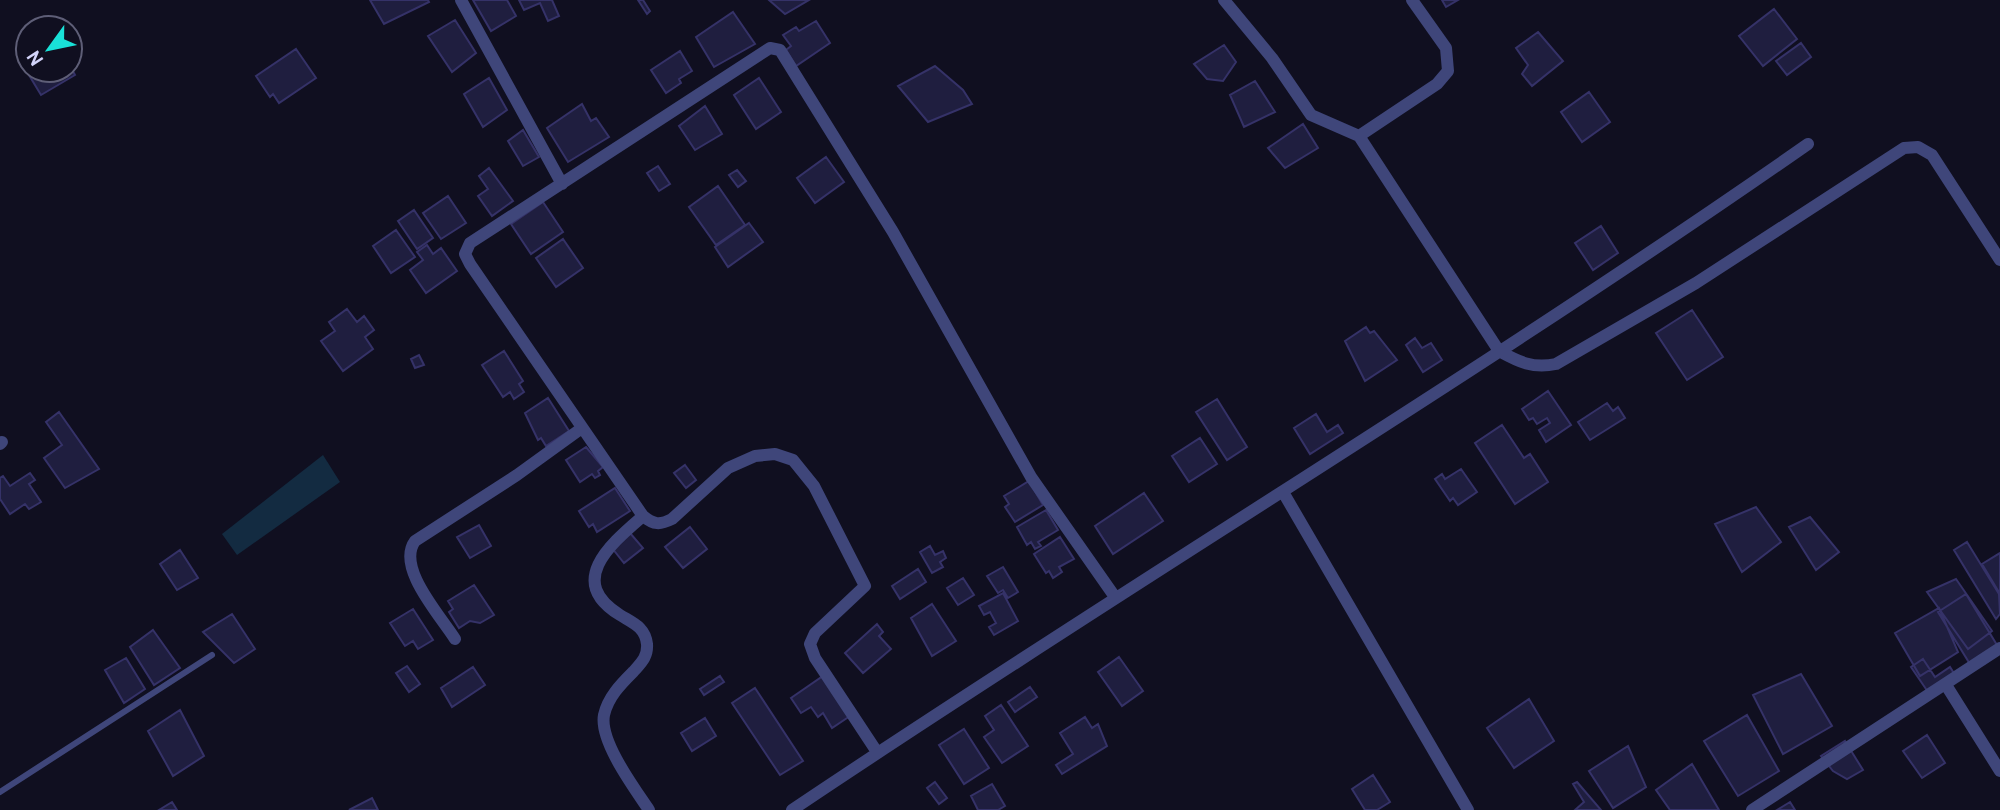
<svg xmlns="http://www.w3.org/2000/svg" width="2000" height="810" viewBox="0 0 2000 810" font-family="Overpass,sans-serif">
  <rect width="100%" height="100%" fill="#100f20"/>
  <path fill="#132b41" d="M323,455L340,482L237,555L222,534Z"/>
  <path fill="#1f1e3f" stroke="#353268" stroke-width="2" d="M370,0H428L429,2L384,24Z
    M473,0H507L516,16L491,31Z
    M519,0H552L559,16L548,21L540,3L524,10Z
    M638,0H643L650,11L647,14Z
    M769,0H809L785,14Z
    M1442,0H1458L1446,7Z
    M1774,9L1797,39L1763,66L1739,36Z
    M733,12L755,44L714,67L696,37Z
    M455,20L476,53L452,72L428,36Z
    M816,21L830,43L796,66L786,50L791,46L783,35L796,27L799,31Z
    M1538,32L1563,61L1532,86L1522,74L1528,65L1516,48Z
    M1801,43L1811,57L1787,75L1776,61Z
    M1224,45L1236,62L1223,81L1207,79L1194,64Z
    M296,49L316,78L279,103L273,94L270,97L256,76Z
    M680,51L692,71L679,79L681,83L666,93L651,70Z
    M70,66L75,75L41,95L29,75L38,70H70Z
    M935,66L963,90L972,104L928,122L898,86Z
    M489,78L507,110L483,127L464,94Z
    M759,78L781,112L756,129L734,95Z
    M1255,81L1275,112L1244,127L1230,95Z
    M1589,92L1610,122L1582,142L1561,112Z
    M582,104L591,121L596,118L609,137L568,162L547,128Z
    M705,106L722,134L695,150L679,126Z
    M1303,124L1318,148L1285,168L1268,148Z
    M523,130L539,157L523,166L508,141Z
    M826,157L844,182L815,203L797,178Z
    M658,166L670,184L659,191L647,173Z
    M489,168L513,201L492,216L478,196L488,189L479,176Z
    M737,170L746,181L738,187L729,175Z
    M718,186L745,225L716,245L689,207Z
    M448,196L466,223L441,239L423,213Z
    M543,202L563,232L531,254L511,224Z
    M414,210L433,238L417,249L398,221Z
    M749,223L763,242L728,267L715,247Z
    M1601,226L1618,253L1593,270L1575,243Z
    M396,230L415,257L391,273L373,246Z
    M563,239L583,268L556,287L536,258Z
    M427,245L433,254L441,248L457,271L426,293L410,270L423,260L417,252Z
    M347,309L357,322L364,316L374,330L365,337L373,349L343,371L321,341L335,331L329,322Z
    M1692,310L1723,357L1687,380L1656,333Z
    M1366,327L1370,333L1374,331L1397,360L1365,381L1345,341Z
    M1415,338L1422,348L1431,343L1442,360L1423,372L1406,345Z
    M504,351L523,381L519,384L524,392L514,399L510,392L503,397L482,365Z
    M419,355L424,365L415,368L411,359Z
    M1548,391L1571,425L1546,442L1539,430L1550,423L1547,418L1537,424L1533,418L1529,420L1522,409Z
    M548,398L569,431L546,446L541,438L538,440L525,413Z
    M1217,399L1247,447L1227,460L1196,412Z
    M1607,403L1613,411L1618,407L1625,418L1590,440L1578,422Z
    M59,412L99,469L65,488L44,458L62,445L46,422Z
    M1316,414L1327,432L1338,425L1343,433L1310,454L1294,428Z
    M1502,425L1524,458L1530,454L1548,482L1515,504L1475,443Z
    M1200,438L1217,464L1189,482L1172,456Z
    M586,447L603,467L598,471L600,475L595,478L592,474L580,482L566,460Z
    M685,465L696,480L686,488L674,473Z
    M1461,469L1477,492L1458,505L1453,498L1450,501L1435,479L1442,474L1445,479Z
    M30,473L35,480L29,484L41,502L29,509L25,504L10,514L0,499V478L3,476L10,486Z
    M1029,481L1043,505L1015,522L1005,507L1009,504L1004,496Z
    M615,488L630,511L597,532L593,524L589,527L579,511Z
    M1144,493L1163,521L1113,554L1095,526Z
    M1756,507L1781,542L1742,572L1715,524Z
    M1046,510L1058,530L1038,542L1041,546L1035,549L1031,542L1027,545L1017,527Z
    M1810,517L1839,552L1816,570L1789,527Z
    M479,525L491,546L470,558L457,537Z
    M690,527L707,549L683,568L665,547Z
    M630,533L643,548L624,563L612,548Z
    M1060,537L1074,559L1059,567L1062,572L1053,578L1049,571L1046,573L1034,554Z
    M1967,542L1999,594L2000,614L1996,619L1954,550Z
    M930,546L935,555L943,551L946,558L940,562L943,567L932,573L920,552Z
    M180,550L198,578L177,590L160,564Z
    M2000,553V594L1982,564Z
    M1003,567L1018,592L1008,598L1003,590L998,593L987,576Z
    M918,569L926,582L900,599L892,586Z
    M963,578L974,595L958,605L947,588Z
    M1956,579L1992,631L1968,649L1927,592Z
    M474,585L494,615L480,623L470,621L459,628L449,612L453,609L448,601Z
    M1003,593L1018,621L994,635L989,627L996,623L990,612L984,615L979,606Z
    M1966,594L2000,650L1973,669L1938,612Z
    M932,604L956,641L932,656L911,618Z
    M1939,608L1958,652L1920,676L1895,633Z
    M413,609L433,640L418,649L413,641L405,646L390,623Z
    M232,614L255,649L234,663L203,632Z
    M877,624L883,632L879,636L891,649L863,673L845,653Z
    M153,630L180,668L154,685L130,647Z
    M1119,657L1143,691L1122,706L1098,672Z
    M126,658L145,689L124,703L105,670Z
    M1923,659L1935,677L1950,667L1955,675L1928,692L1911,667Z
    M407,666L420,684L409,692L396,673Z
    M473,667L485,685L452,707L441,688Z
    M1801,674L1832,726L1783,754L1753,695Z
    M720,676L724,682L704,695L700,689Z
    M823,676L850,716L832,728L823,713L818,717L811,707L801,713L791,698Z
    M1030,687L1037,697L1015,712L1008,702Z
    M755,688L803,761L780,775L732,703Z
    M1529,699L1554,741L1514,768L1487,728Z
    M1001,705L1028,746L1002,763L984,737L994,730L985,716Z
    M180,710L204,756L173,776L148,731Z
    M1747,715L1779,771L1738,796L1704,741Z
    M1085,717L1092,728L1098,724L1107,746L1062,774L1056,765L1073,754L1060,733Z
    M705,718L716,736L692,751L681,733Z
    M964,729L989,768L964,784L939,745Z
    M1927,735L1945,763L1922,778L1903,751Z
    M1845,741L1863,770L1847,779L1833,771L1821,756Z
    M1628,746L1646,787L1613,808L1589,771Z
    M1692,764L1719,810H1670L1656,790Z
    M1373,775L1390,802L1377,810H1365L1352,789Z
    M935,782L947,798L939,804L927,788Z
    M1577,782L1601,810H1575L1584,802L1573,784Z
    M992,784L1005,806L998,810H978L971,796Z
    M372,798L378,810H349Z
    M172,802L177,810H159Z
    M1790,802L1795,810H1777Z"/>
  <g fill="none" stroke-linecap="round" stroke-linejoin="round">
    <path stroke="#3f467a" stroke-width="6" d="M0,792L212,655"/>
    <path stroke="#3f467a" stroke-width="12" d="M461,0L562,184
      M1224,0L1272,58L1311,115L1359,136L1499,351C1519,362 1533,369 1556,364L1696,283L1904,148L1918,147L1932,155L2000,260
      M1359,136L1437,84L1448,71L1446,48L1412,0
      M0,444L2,442
      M1283,492L1468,810
      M643,516C612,543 565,581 620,615C633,623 645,627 647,644C648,657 641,663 633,672C621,684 608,697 604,715C599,741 635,789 649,810
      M455,639C439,614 396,567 415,541L517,475L582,428
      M1946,685L2000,771
      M877,752L815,658L810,644L815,633L865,586L814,486L793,460L775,454L755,456L728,468L672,519C660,525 654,525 643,516L470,264L465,254L470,243L770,48L780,50L893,232L1031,477L1115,597
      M792,810C1128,584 1476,376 1808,144
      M1752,810L2000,648"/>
  </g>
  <g transform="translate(49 49) rotate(237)"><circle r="33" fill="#100f20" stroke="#5e5e77" stroke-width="2"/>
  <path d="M0-5L12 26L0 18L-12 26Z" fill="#19e1d8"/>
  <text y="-10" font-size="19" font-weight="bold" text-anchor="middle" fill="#d3d4fa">N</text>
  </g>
</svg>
